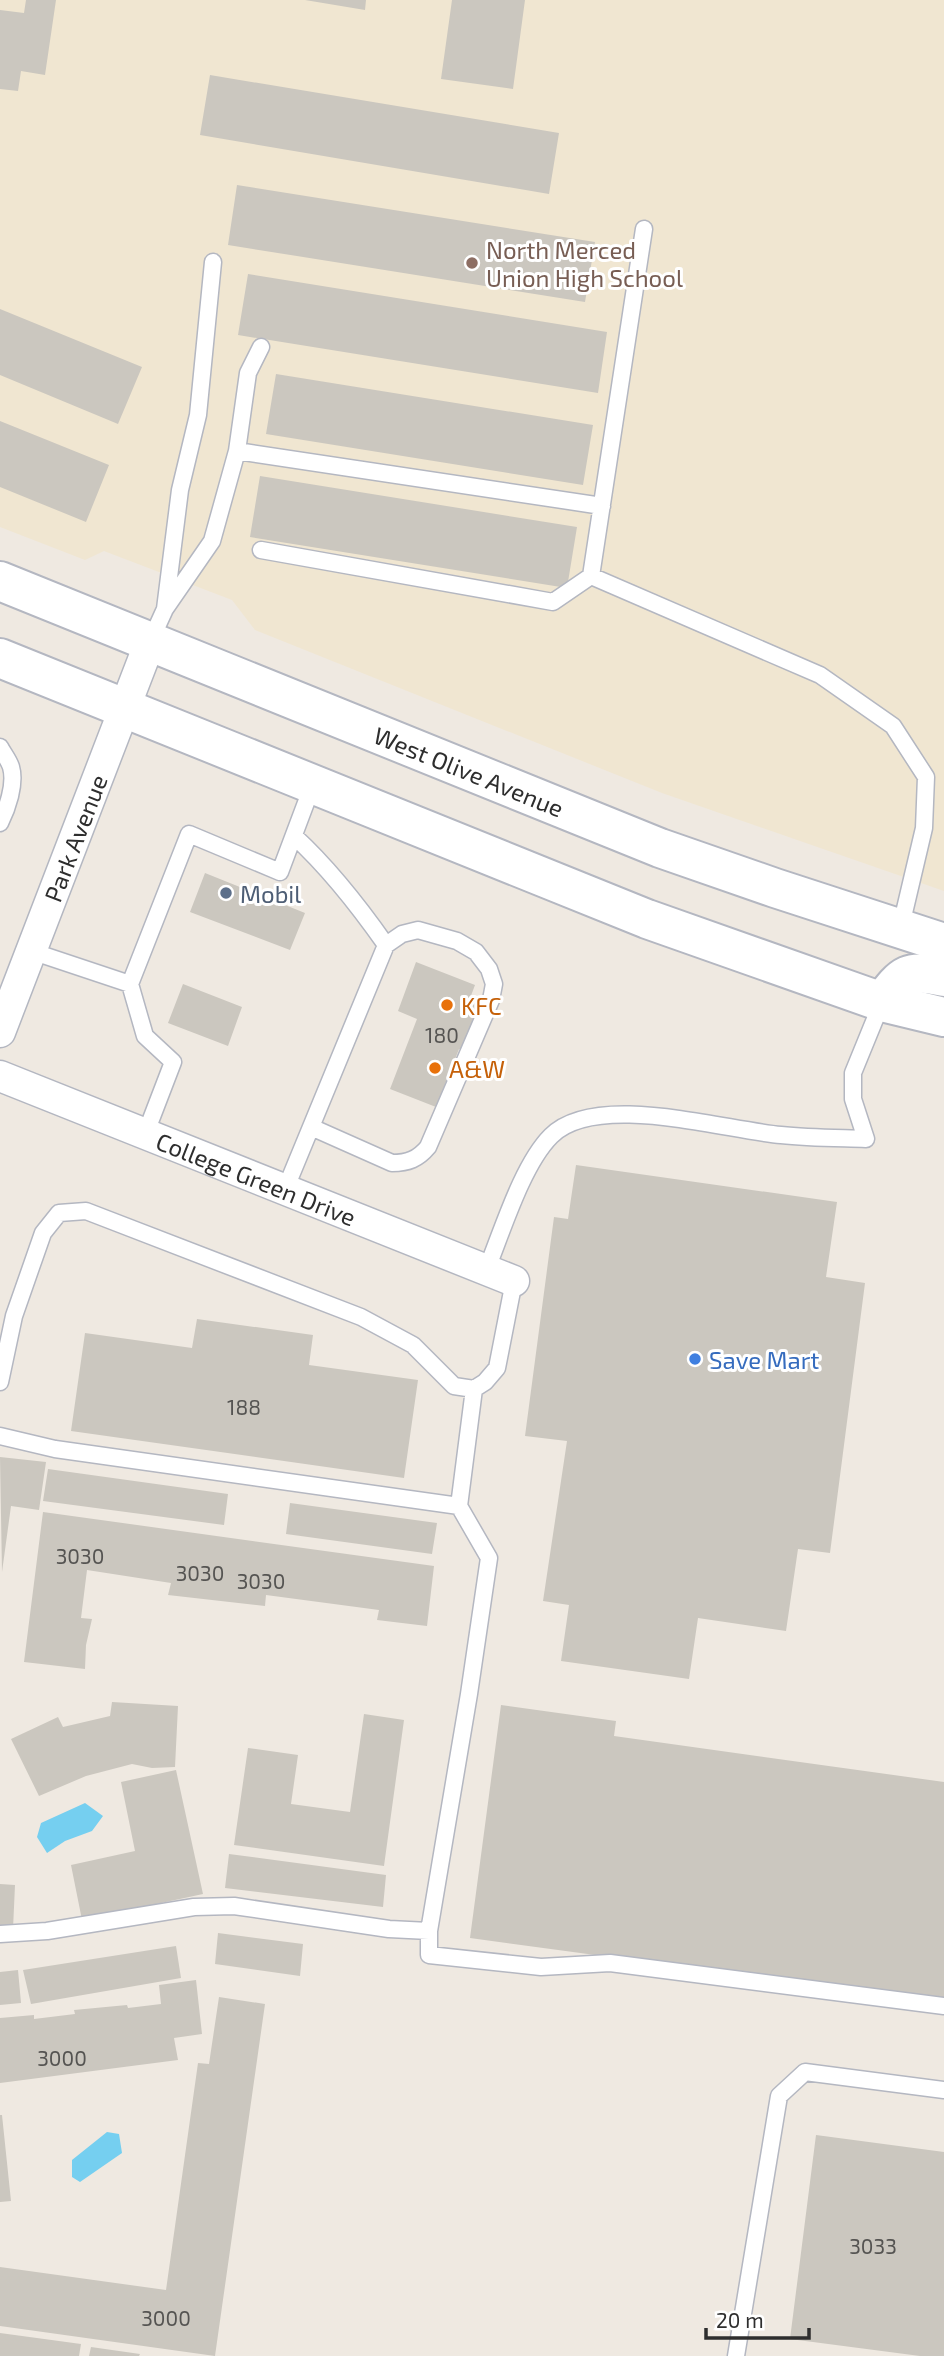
<svg xmlns="http://www.w3.org/2000/svg" width="944" height="2356" viewBox="0 0 944 2356" font-family="'Exo 2',sans-serif">
  <rect width="100%" height="100%" fill="#efe9e1"/>
  <path fill="#f0e6d1" d="M0,0H944V891L662,793L255,630L232,600L104,551L85,560L0,527Z"/>
  <path fill="#75cff0" d="M85,1803L103,1816L92,1831L65,1841L47,1853L37,1837L41,1823Z
    M107,2132L119,2134L122,2153L80,2182L72,2177V2160Z"/>
  <path fill="#cbc7bf" d="M26,0H56L45,75L21,71L18,91L0,89V10L24,13Z
    M305,0H366L365,10Z
    M452,0H525L513,89L441,79Z
    M210,75L559,133L549,194L200,135Z
    M237,185L595,242L585,302L228,245Z
    M248,274L607,332L598,393L238,335Z
    M0,309L142,367L118,424L0,375Z
    M276,374L593,425L583,485L266,434Z
    M0,421L109,465L86,522L0,487Z
    M260,476L577,527L567,588L250,537Z
    M205,873L305,913L290,950L190,912Z
    M416,962L475,985L469,1001L477,1003L473,1013L479,1016L466,1052L459,1049L436,1107L390,1089L417,1019L398,1011Z
    M183,984L242,1007L228,1046L168,1023Z
    M576,1165L837,1202L826,1277L865,1283L830,1553L798,1549L786,1631L698,1618L689,1679L561,1661L569,1605L543,1601L567,1441L525,1436L554,1217L568,1219Z
    M197,1319L313,1335L309,1365L418,1380L404,1478L71,1431L85,1333L192,1348Z
    M0,1457L46,1462L39,1510L11,1506L2,1572Z
    M48,1469L228,1494L224,1525L43,1501Z
    M290,1503L437,1523L432,1554L286,1534Z
    M43,1512L434,1566L427,1626L377,1620L379,1610L266,1595L265,1606L168,1595L171,1583L87,1570L81,1618L92,1619L86,1645L85,1669L24,1662Z
    M112,1702L178,1706L175,1767L152,1768L132,1764L86,1776L39,1796L11,1739L58,1717L63,1727L110,1716Z
    M501,1705L616,1721L614,1736L944,1782V2002L470,1938Z
    M364,1714L404,1720L384,1866L234,1845L248,1748L298,1755L291,1804L350,1812Z
    M176,1770L203,1894L82,1920L71,1865L135,1851L121,1782Z
    M229,1854L386,1875L383,1907L225,1888Z
    M0,1884L15,1885L13,1929L0,1928Z
    M218,1933L303,1944L300,1976L215,1964Z
    M176,1946L181,1978L31,2004L23,1970Z
    M18,1970L21,2003L0,2005V1972Z
    M196,1980L202,2034L174,2038L178,2060L0,2083V2018L34,2015V2019L75,2014L74,2010L127,2005L128,2008L161,2004L159,1985Z
    M219,1997L265,2004L215,2356L0,2326V2267L166,2290L198,2063L209,2064Z
    M0,2115H2L11,2201L0,2202Z
    M816,2135L944,2152V2356H920L790,2339Z
    M0,2333L81,2344L79,2356H0Z
    M91,2347L140,2354L139,2356H89Z"/>
  <g fill="none" stroke-linecap="round" stroke-linejoin="round">
    <defs>
      <path id="service" d="M237,451L602,506
        M261,550L553,602L591,576L644,229
        M591,576L820,675L893,726L926,777L924,828L900,930
        M165,609L180,490L198,415L213,262
        M150,642L165,609L212,541L237,451L248,373L261,347
        M0,747C3,753 9,760 11,767C16,784 7,809 0,823
        M294,836C330,869 358,905 386,945
        M31,951L130,984L189,834L280,872L313,784
        M130,984L145,1036L173,1062L145,1135
        M285,1190L386,945L402,934L418,930L457,941L476,952L489,969L494,984L491,1000L428,1147C418,1159 408,1163 392,1163L311,1127
        M486,1271C502,1232 522,1165 551,1136C596,1091 723,1130 781,1135C809,1138 838,1138 866,1139L853,1099V1073L882,1002
        M0,1382L14,1316L43,1233L59,1213L86,1211L361,1317L413,1345L454,1386L474,1389L485,1382L497,1368L514,1281
        M0,1436L55,1449L459,1506L474,1389
        M429,1931L469,1694L489,1558L459,1506
        M0,1934L47,1931L194,1907L234,1906L389,1929L429,1931V1955L541,1967L610,1963L944,2006
        M736,2356L779,2096L805,2072L944,2090"/>
      <g id="minor">
        <path id="s1" d="M0,1032L150,642"/>
        <path id="s2" d="M0,1076L514,1281"/>
      </g>
      <g id="secondary">
        <path id="s3" d="M0,581L660,848L775,888L944,943"/>
        <path d="M0,658L647,919L882,1002L944,1017"/>
        <path d="M882,1002C904,973 907,969 944,977"/>
      </g>
    </defs>
    <use href="#service" stroke="#b4b7c1" stroke-width="19"/>
    <use href="#minor" stroke="#b4b7c1" stroke-width="33"/>
    <use href="#secondary" stroke="#b4b7c1" stroke-width="42"/>
    <use href="#service" stroke="#fff" stroke-width="16"/>
    <use href="#minor" stroke="#fff" stroke-width="30"/>
    <use href="#secondary" stroke="#fff" stroke-width="38"/>
  </g>
  <circle fill="#8d6e63" stroke="#fff" stroke-width="2.5" cx="472" cy="263" r="7"/>
  <circle fill="#5c6f8a" stroke="#fff" stroke-width="2.5" cx="226" cy="893" r="7"/>
  <g fill="#e8710a" stroke="#fff" stroke-width="2.5">
    <circle cx="447" cy="1005" r="7"/>
    <circle cx="435" cy="1068" r="7"/>
  </g>
  <circle fill="#3f7fe0" stroke="#fff" stroke-width="2.5" cx="695" cy="1359" r="7"/>
  <g text-anchor="middle" dominant-baseline="central" stroke-width="6" stroke-linejoin="round" paint-order="stroke">
    <g font-size="21" fill="#555452">
      <text x="442" y="1034">180</text>
      <text x="244" y="1406">188</text>
      <text x="80" y="1555">3030</text>
      <text x="200" y="1572">3030</text>
      <text x="261" y="1580">3030</text>
      <text x="62" y="2057">3000</text>
      <text x="873" y="2245">3033</text>
      <text x="166" y="2317">3000</text>
    </g>
    <g font-size="24" fill="#785e54" stroke="#fff" text-anchor="start">
      <text x="486" y="249">North Merced<tspan x="486" dy="28">Union High School</tspan></text>
    </g>
    <g font-size="24" fill="#2e2e2e" stroke="#fff">
      <text stroke="none"><textPath href="#s3" startOffset="506">West Olive Avenue</textPath></text>
      <text stroke="none"><textPath href="#s1" startOffset="208">Park Avenue</textPath></text>
      <text stroke="none"><textPath href="#s2" startOffset="276">College Green Drive</textPath></text>
    </g>
    <g font-size="24" fill="#4e5e75" stroke="#fff" text-anchor="start">
      <text x="240" y="893">Mobil</text>
    </g>
    <g font-size="24" fill="#c56008" stroke="#fff" text-anchor="start">
      <text x="461" y="1005">KFC</text>
      <text x="449" y="1068">A&amp;W</text>
    </g>
    <g font-size="24" fill="#366cbe" stroke="#fff" text-anchor="start">
      <text x="709" y="1359">Save Mart</text>
    </g>
  </g>
  <path d="M706 2328v10h103v-10" fill="none" stroke="#2e2e2e" stroke-width="3.5"/>
  <text x="716" y="2328" font-size="21" fill="#2e2e2e" stroke="#ffffff" stroke-width="5" paint-order="stroke">20 m</text>
</svg>
